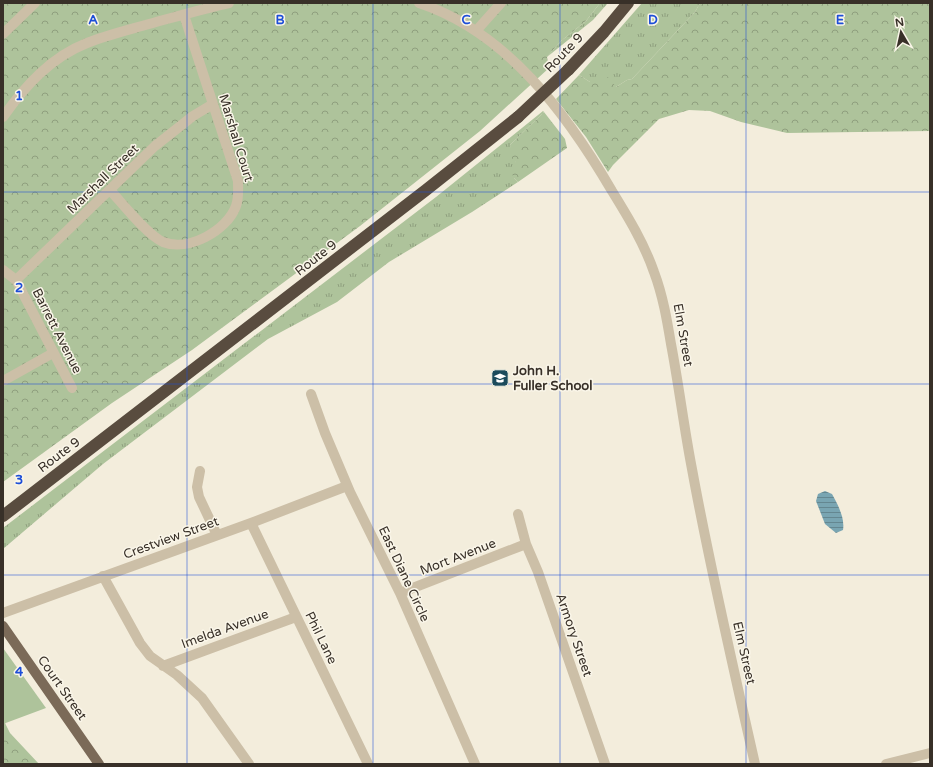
<svg xmlns="http://www.w3.org/2000/svg" width="933" height="767" viewBox="0 0 933 767" font-family="'Varela Round',sans-serif">
  <defs>
    <pattern id="grass-tufts" width="24" height="20" patternUnits="userSpaceOnUse"><rect width="24" height="20" fill="#aec39b"/><path d="M3 7l-1-3M5 7V3M7 7l1-3M15 17l-1-3M17 17v-4M19 17l1-3" fill="none" stroke="#8f9f7e"/></pattern>
    <pattern id="forest-crowns" width="20" height="18" patternUnits="userSpaceOnUse"><rect width="20" height="18" fill="#aec39b"/><path d="M2 6a3 3 0 1 1 6 0M12 15a3 3 0 1 1 6 0" fill="none" stroke="#8f9f7e"/></pattern>
    <pattern id="water-rules" width="6" height="5" patternUnits="userSpaceOnUse"><rect width="6" height="5" fill="#79a5b2"/><path d="M0 2.5h6" fill="none" stroke="#648791"/></pattern>
  </defs>
  <rect width="100%" height="100%" fill="#f3eddc"/>
  <path fill="url(#grass-tufts)" d="M600,3H608L593,20L547,57L561,41L586,21Z
    M642,3H700L695,12L632,79L627,80L616,87L590,82L579,75Z
    M543,111L544,112L510,145L516,162L514,178L518,182L472,212L389,262L337,302L268,339L103,464L3,549V528L436,197Z"/>
  <path fill="url(#forest-crowns)" d="M3,3H600L586,21L561,41L547,57L549,68L480,131L360,226L192,350L112,403L3,482Z
    M700,3H930V131L787,133L741,122L710,111L689,110L659,119L613,165L608,172L586,137L556,99L579,75L590,82L608,77L616,87L627,80L632,79L695,12Z
    M544,112L565,139L567,148L518,182L514,178L510,170L516,162L512,159L510,145Z
    M5,723L10,733L39,764H3V724Z"/>
  <path fill="#aec39b" d="M3,648L46,708L3,724Z"/>
  <path fill="url(#water-rules)" d="M825,491L832,494C838,505 845,518 843,530L836,533L825,524L816,501L818,494Z"/>
  <g fill="none" stroke-linecap="round" stroke-linejoin="round">
    <path stroke="#ccbfa7" stroke-width="10" d="M419,3C507,32 567,114 612,191C628,217 644,243 654,272C663,296 667,320 671,344C679,386 684,428 692,469C710,568 733,666 755,764
      M476,31L501,3
      M3,34L35,3
      M3,117C25,86 51,57 87,43C107,35 128,30 149,24C175,17 202,9 229,3
      M110,190C122,203 147,235 163,242C188,252 227,231 236,206C239,198 238,190 238,181L184,15
      M3,270L16,280L72,388
      M16,280L155,146L193,116L213,104
      M3,381L53,353
      M311,394L325,433L350,492L400,593L475,764
      M200,471L197,487L199,497L217,535
      M518,514L526,544L538,572L605,764
      M251,523L368,764
      M103,576L140,643L150,656L177,675L202,698L249,764
      M400,593L526,544
      M3,613L251,523L347,486
      M163,666L296,617
      M886,764L930,753"/>
    <path stroke="#7b6a58" stroke-width="10" d="M3,626L99,764"/>
    <path stroke="#594c3f" stroke-width="12" d="M568,70L604,32L628,3
      M3,516L426,190L518,117"/>
    <path stroke="#594c3f" stroke-width="12" d="M518,117L568,70"/>
  </g>
  <path fill="none" stroke="#1d4ed8" stroke-width="1" stroke-opacity="0.55" d="M187,3V764M373,3V764M560,3V764M746,3V764M3,192H930M3,384H930M3,575H930"/>
  <defs>
    <symbol id="school-square" viewBox="-11 -11 22 22"><rect x="-9" y="-9" width="18" height="18" rx="4" fill="#1b4b5c" stroke="#faf6e9"/><path d="M0-5L7-2L0 1L-7-2ZM-4 1L0 2.5L4 1V4Q0 6-4 4Z" fill="#fff"/></symbol>
  </defs>
  <g fill-rule="evenodd">
    <use href="#school-square" x="490" y="368" width="20" height="20"/>
  </g>
  <g text-anchor="middle" dominant-baseline="central" stroke-width="3" stroke-linejoin="round" paint-order="stroke">
    <g font-size="13" fill="#383028" stroke="#faf6e9">
      <text transform="translate(564 53) rotate(-46)">Route 9</text>
      <text transform="translate(236 138) rotate(73)">Marshall Court</text>
      <text transform="translate(103 179) rotate(-44)">Marshall Street</text>
      <text transform="translate(316 258) rotate(-38)">Route 9</text>
      <text transform="translate(57 331) rotate(63)">Barrett Avenue</text>
      <text transform="translate(683 335) rotate(80)">Elm Street</text>
      <text transform="translate(59 455) rotate(-37)">Route 9</text>
      <text transform="translate(171 538) rotate(-20)">Crestview Street</text>
      <text transform="translate(458 557) rotate(-21)">Mort Avenue</text>
      <text transform="translate(404 574) rotate(65)">East Diane Circle</text>
      <text transform="translate(225 629) rotate(-20)">Imelda Avenue</text>
      <text transform="translate(574 635) rotate(71)">Armory Street</text>
      <text transform="translate(321 638) rotate(64)">Phil Lane</text>
      <text transform="translate(744 653) rotate(77)">Elm Street</text>
      <text transform="translate(62 688) rotate(55)">Court Street</text>
    </g>
    <g font-size="13" font-weight="bold" fill="#383028" stroke="#faf6e9" text-anchor="start">
      <text x="513" y="371">John H.<tspan x="513" dy="15">Fuller School</tspan></text>
    </g>
  </g>
  <g font-size="13" text-anchor="middle" font-weight="bold" fill="#1d4ed8" stroke="#faf6e9" stroke-width="3" stroke-linejoin="round" paint-order="stroke">
    <text x="93" y="24">A</text>
    <text x="280" y="24">B</text>
    <text x="466" y="24">C</text>
    <text x="653" y="24">D</text>
    <text x="840" y="24">E</text>
    <text x="19" y="100">1</text>
    <text x="19" y="292">2</text>
    <text x="19" y="484">3</text>
    <text x="19" y="676">4</text>
  </g>
  <rect width="933" height="767" fill="none" stroke="#383028" stroke-width="8"/>
  <g transform="translate(901 32) rotate(351)" stroke="#faf6e9" stroke-width="3" paint-order="stroke">
  <path d="M0-3L7 15L0 10L-7 15Z" fill="#383028"/>
  <text y="-6" font-size="11" font-weight="bold" text-anchor="middle" fill="#383028">N</text>
  </g>
</svg>
